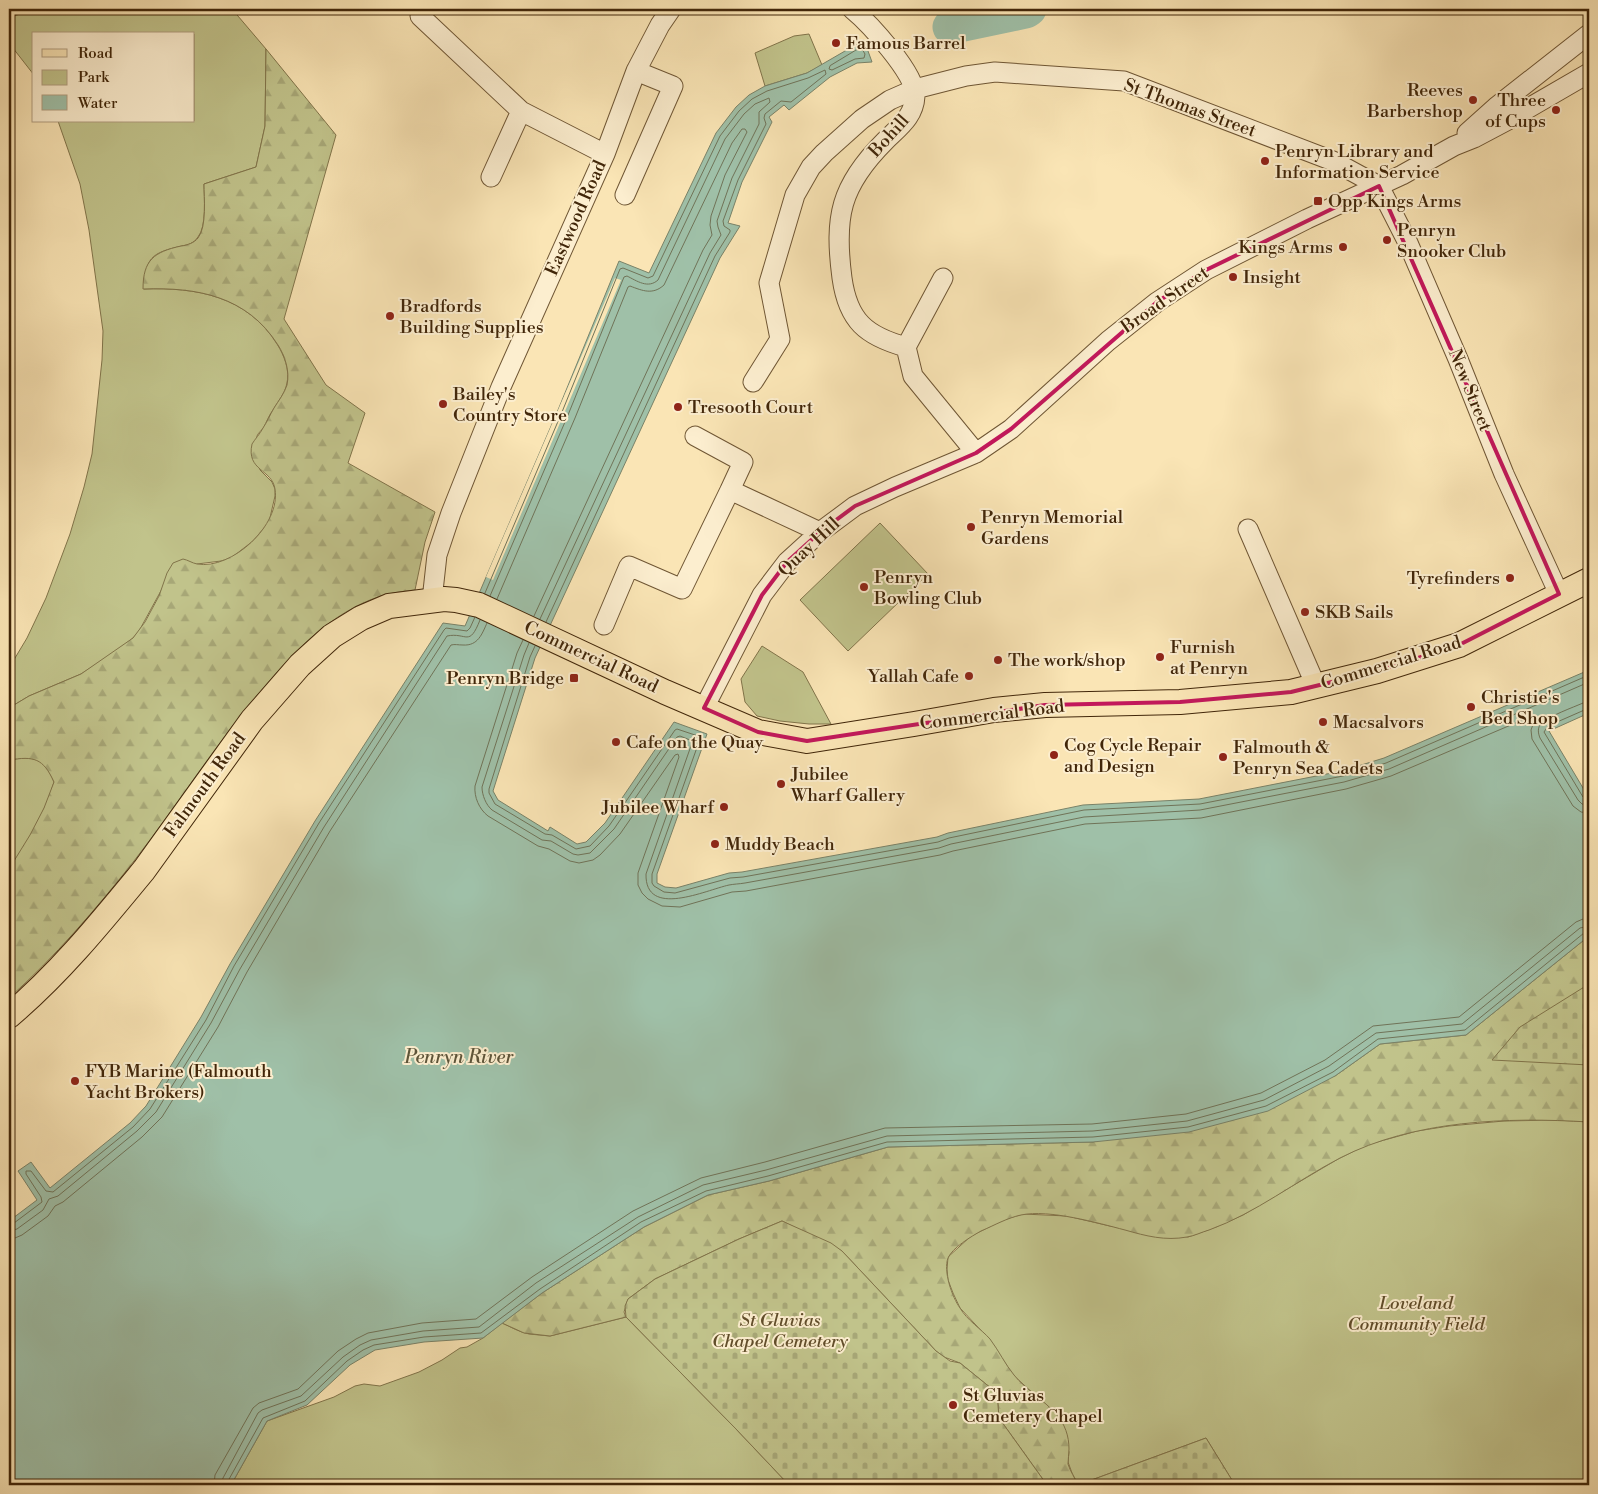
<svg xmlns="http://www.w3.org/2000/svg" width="1598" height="1494" viewBox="0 0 1598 1494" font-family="'Libre Bodoni',serif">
  <defs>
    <pattern id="forest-firs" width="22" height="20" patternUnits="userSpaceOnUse" patternTransform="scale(1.25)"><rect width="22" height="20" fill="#c1c38b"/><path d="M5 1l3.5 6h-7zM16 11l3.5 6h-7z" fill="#a7a777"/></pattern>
    <pattern id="cemetery-stones" width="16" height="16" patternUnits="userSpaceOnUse" patternTransform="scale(1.25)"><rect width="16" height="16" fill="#c1c38b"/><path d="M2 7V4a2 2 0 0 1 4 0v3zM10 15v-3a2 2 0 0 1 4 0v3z" fill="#a7a777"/></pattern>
  </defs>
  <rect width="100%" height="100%" fill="#fae5b5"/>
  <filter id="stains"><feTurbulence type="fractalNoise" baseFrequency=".004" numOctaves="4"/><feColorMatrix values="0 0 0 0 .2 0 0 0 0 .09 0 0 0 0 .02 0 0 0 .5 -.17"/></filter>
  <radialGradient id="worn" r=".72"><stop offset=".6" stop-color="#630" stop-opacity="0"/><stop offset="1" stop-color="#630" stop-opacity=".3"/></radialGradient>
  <path fill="#c1c38b" stroke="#81744a" d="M33,9H232L266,49L265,126L256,167L204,184C204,197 207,226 198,237C194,243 188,245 182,246C150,253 146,258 144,289C196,287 247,296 277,344C284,355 290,370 287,383C285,394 278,401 273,410C269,415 267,421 264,427C262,430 258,433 257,436C255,442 259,463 260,470L272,482L275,489V496L269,522L253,541L231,558L221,561L197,564L163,587L139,631L133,638L112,654L81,674L29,696L9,708V668L27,638L46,598L70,534L84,487L92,454L102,360L103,331L89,230L80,184L58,121H194V34H34V75L9,43V18Z
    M809,34L822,65L807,73L765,86L755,53L794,36Z
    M880,523L928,574L848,651L800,600Z
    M762,646L803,672L831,724H809L780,721L757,716L745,702L741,679Z
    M22,758C42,758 46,764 54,782C46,811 26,845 9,869V760Z
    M1557,1120L1589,1122V1485H1235L1206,1438L1078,1485L1072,1473L1068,1462L1069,1452L1056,1414L1013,1375L989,1339L960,1308L953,1293L948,1280L947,1269L948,1257L971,1236L1003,1220L1023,1214L1067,1216L1110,1226L1188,1237L1216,1227L1243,1215L1338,1159L1366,1145L1388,1139L1417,1131L1449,1126L1504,1121Z
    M626,1317L736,1429L789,1485H231L267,1421L334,1397L355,1386L364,1384L380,1386L419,1372L442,1360L460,1348L467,1347L483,1338L502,1323C511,1327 519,1332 529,1334C536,1335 543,1335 550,1336Z"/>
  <path fill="url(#forest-firs)" stroke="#81744a" d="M266,49L336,135L284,319L326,385L365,413L348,463L435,512L425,542L415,590C403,591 390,593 378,597C332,613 296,649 266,685C218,740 179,803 134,861C96,909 55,957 9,998V869L30,835L44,808L54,782C43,758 34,756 9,760V708L29,696L81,674L133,638L145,622L159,596L167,573L173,563L183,559C188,560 192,563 197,564C232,570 281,525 275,489C272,469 246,471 252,444C255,439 260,434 263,428C267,422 270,415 274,408C279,400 284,394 287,385C290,371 285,356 278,345C247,296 197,287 143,289C143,260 154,252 181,246C188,245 194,243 198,238C207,227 204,197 204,184L256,167L265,126Z
    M1589,936V1122C1507,1117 1414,1120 1340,1158C1296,1181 1256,1213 1209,1230C1202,1232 1194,1236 1187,1237C1165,1241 1146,1236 1125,1230C1098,1223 1049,1209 1021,1215C1007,1218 995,1225 981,1231C972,1236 952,1248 948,1258C943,1271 952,1297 960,1308C967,1320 981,1329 990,1339C999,1351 1005,1364 1014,1375C1026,1390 1044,1400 1056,1414C1065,1424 1069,1436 1069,1449C1069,1454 1068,1459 1068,1464C1070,1471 1075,1478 1078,1485H1047L999,1418L997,1393L960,1363L944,1357L936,1351L842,1251L782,1221L739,1239L655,1279L628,1299L624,1312L626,1317L550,1336L524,1333L502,1323L542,1293L644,1227L708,1195L769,1181L888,1147L1093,1142L1335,1076L1380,1044L1466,1035Z"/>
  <path fill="url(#cemetery-stones)" stroke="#81744a" d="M1589,984V1065L1492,1060L1520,1027Z
    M782,1221L831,1243L842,1251L936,1351L950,1361L960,1363L997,1393L999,1418L1047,1485H789L736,1429L626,1317L625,1306L628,1299L655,1279L739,1239Z
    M1206,1438L1235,1485H1078Z"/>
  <path fill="#9fc0a8" stroke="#798268" d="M864,40L872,62L857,63L830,77L789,110L784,105L769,117L772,122L742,182L728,223L740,226L720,258L535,658L493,791L498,800L548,831L550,827L577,844L586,842L605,823L674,722L707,734L657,874V883L665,887L676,888L729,873L742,872L937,837L948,833L1083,805L1199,799L1342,771L1384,758L1589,670V713L1549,731L1589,798V936L1466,1035L1380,1044L1335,1076L1268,1111L1189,1132L1093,1142L888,1147L769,1181L708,1195L644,1227L542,1293L483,1338L424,1342L375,1350L350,1365L307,1405L267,1421L231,1485H9V1221L37,1200L18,1171L31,1162L50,1188L130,1123L146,1106L201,1017L230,964L315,821L443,623L465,626L558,410L619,261L649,273L716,133L736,107L749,95L765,86L807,73Z"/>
  <path fill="#fae5b5" d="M615,278L621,280L493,580L486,577Z"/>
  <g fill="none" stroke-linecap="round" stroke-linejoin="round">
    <path stroke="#707358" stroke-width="1" d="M860,48L862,49L865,54L864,58L855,59L832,70L829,69L830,66Z
      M485,593L562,412L620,269L623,268L648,278L653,276L720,136L739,111L752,99L767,91L808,78L825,70L826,74L791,102L781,101L765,114L764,118L766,124L738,180L723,221L724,226L730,230V232L715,256L546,622
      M490,596L568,415L624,277L627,276C637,281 648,289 658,280L725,139L744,114L755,104L769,98L770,102L759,112V124L732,178L717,221L718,227L721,235L710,253L540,619
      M497,599L575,418L628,287L630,286C643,291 653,295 664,285L732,143L742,129H745L747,132L725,175L711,216L710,225L712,235L703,250L534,616
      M523,640L517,653L475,786C474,797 479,809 488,816L538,846L549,849L570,861L579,863L593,860L600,855L620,834L675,755L678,754L679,757L638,873V885L642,893L648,899L662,906L680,907L732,892L746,891L940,855L953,851L1085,824L1201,818L1346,789L1391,776L1532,716L1535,719L1531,730L1532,739L1573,806L1581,812L1589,813
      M529,643L524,655L482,787C482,795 486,805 492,810L542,840L551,841L573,854L578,855L590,853L614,829L677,737L680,736L690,740L692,743L646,874C645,919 706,890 729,885C734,884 739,884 745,883L939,848L951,844L1084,817L1200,810L1344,782L1389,769L1589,682
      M535,646L530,657L489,789V793L495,804L545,834L552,835L576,849L590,846L609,826L675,730L677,729L698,736L700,739L652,874V883L654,886L664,892L675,893L730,878L743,877L938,842L949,838L1084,810L1200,804L1343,776L1386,763L1589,675
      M1589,702L1583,703C1574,707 1549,716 1542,723C1537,727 1538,733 1540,738L1578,800L1582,804L1589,806
      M1589,708L1548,726L1544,732L1583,797L1589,799
      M9,1224L14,1223L42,1202L41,1197L26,1174V1171H31L46,1191L53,1192L133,1127L150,1109L206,1020L234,966L319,823L444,630L446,628L467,631L470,628L475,617
      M9,1231L17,1229L43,1210L49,1199L58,1196L137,1131L156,1112L211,1023L240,969L324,827L447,636C467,632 469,648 480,620
      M9,1238H15L22,1235L48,1216L55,1206L63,1202L142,1137L162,1117L218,1027L247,972L330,831L451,645C455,644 458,645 463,645C478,646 482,634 487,623
      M214,1485L215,1475L253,1408L259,1403L298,1389L338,1351L356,1339L368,1333L422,1323L476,1319L532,1277L633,1211L701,1178L765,1162L885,1128L1092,1124L1186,1114L1261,1093L1325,1060L1373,1026L1459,1017L1576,922L1583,919L1589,918
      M221,1485L223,1478L258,1413L262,1410L301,1396L343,1357L360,1345L371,1340L423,1331L479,1327L536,1283L638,1217L703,1185L766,1170L887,1136L1093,1131L1187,1121L1264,1100L1329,1066L1376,1033L1462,1024L1580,928L1589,926
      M227,1485L228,1481L263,1418L305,1401L347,1361L363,1350L374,1345L424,1337L481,1333L540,1289L641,1222L706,1191L768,1176L887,1142L1093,1137L1188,1127L1266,1106L1333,1072L1378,1039L1465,1030L1584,933L1589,932"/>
    <path stroke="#9fc0a8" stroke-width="35" d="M950,27L1026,11L1029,9"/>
    <defs>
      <path id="minor" d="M852,9C869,23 916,74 915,96C914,117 899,127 885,141C840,186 834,217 842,278C848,321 866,336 906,347
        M420,16L521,111L605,154
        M1467,133L1496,107L1589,34
        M491,177L521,111
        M1379,186L1408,243L1458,359L1504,474L1559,594
        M625,195L673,86L636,71
        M906,347L913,376L976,453
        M906,347L943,278
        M753,382L780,339L769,283L795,195L811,167L824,153L862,119L890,100L915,89L966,76L995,72L1124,81L1333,161L1379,186
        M695,436L743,462L730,490
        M1248,529L1316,686
        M432,600L437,555L451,513L501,387L605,154L636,71L660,25L671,9
        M604,625L629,566L682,589L730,490L820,532
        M704,708L762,595L787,562L820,532L855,506L895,487L976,453L1011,429L1108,341L1157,302L1206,270L1307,219L1402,175L1454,146L1474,138L1508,120L1589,73"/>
      <path id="major" d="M9,1016C60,973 102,921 144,870L252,720L300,665L332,636L361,618L389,606L444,599L456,600L479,605L665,692L758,732L807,741L914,724L994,710L1045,705L1180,702L1291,692L1377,671L1459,645L1589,580"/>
    </defs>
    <use href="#minor" stroke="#6f5634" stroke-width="21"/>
    <use href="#major" stroke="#412609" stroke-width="26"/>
    <use href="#minor" stroke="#fceecf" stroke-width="19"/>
    <use href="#major" stroke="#fae5b5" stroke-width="24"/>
  </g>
  <path fill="none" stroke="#c2185b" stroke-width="4" stroke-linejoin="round" d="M1379,186L1559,594L1459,645L1377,671L1291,692L1180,702L1045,705L807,741L758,732L704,708L762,595L787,562L820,532L855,506L976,453L1011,429L1157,302L1206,270Z"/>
  <g fill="#8f2418" stroke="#fceecf" stroke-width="2">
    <circle cx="836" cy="43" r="5"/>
    <circle cx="1473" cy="100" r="5"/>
    <circle cx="1556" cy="110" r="5"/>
    <circle cx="1265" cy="161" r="5"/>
    <rect x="1313" y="196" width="10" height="10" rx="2.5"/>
    <circle cx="1387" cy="240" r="5"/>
    <circle cx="1343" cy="247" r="5"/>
    <circle cx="1233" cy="277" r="5"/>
    <circle cx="390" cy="316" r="5"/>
    <circle cx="443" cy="404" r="5"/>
    <circle cx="678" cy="407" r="5"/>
    <circle cx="971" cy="527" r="5"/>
    <circle cx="1510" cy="578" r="5"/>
    <circle cx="864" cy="587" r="5"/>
    <circle cx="1305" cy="612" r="5"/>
    <circle cx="1160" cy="657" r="5"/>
    <circle cx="998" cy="660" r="5"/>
    <circle cx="969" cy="676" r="5"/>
    <rect x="569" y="673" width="10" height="10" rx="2.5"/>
    <circle cx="1471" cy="707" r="5"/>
    <circle cx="1323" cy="722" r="5"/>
    <circle cx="616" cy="742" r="5"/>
    <circle cx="1054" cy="755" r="5"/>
    <circle cx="1223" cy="757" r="5"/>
    <circle cx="781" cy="784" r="5"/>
    <circle cx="724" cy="807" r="5"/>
    <circle cx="715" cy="844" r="5"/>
    <circle cx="75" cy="1081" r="5"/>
    <circle cx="953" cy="1405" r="5"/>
  </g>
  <g text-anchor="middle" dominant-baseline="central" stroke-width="4" stroke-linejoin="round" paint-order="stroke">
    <g font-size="18" fill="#412609" stroke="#fceecf" text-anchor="start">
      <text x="846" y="43">Famous Barrel</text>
      <text x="1463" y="90" text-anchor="end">Reeves<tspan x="1463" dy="21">Barbershop</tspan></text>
      <text x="1546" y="100" text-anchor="end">Three<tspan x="1546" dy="21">of Cups</tspan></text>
      <text x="1275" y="151">Penryn Library and<tspan x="1275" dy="21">Information Service</tspan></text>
      <text x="1328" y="201">Opp Kings Arms</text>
      <text x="1397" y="230">Penryn<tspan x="1397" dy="21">Snooker Club</tspan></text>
      <text x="1333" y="247" text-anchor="end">Kings Arms</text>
      <text x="1243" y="277">Insight</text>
      <text x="400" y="306">Bradfords<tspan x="400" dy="21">Building Supplies</tspan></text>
      <text x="453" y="394">Bailey's<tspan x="453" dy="21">Country Store</tspan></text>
      <text x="688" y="407">Tresooth Court</text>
      <text x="981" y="517">Penryn Memorial<tspan x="981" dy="21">Gardens</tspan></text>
      <text x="874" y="577">Penryn<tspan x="874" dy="21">Bowling Club</tspan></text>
      <text x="1500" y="578" text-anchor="end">Tyrefinders</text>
      <text x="1315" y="612">SKB Sails</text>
      <text x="1170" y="647">Furnish<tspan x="1170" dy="21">at Penryn</tspan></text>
      <text x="1008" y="660">The work/shop</text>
      <text x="959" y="676" text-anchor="end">Yallah Cafe</text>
      <text x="564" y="678" text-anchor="end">Penryn Bridge</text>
      <text x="1481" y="697">Christie's<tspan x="1481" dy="21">Bed Shop</tspan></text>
      <text x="1333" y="722">Macsalvors</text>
      <text x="626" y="742">Cafe on the Quay</text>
      <text x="1064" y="745">Cog Cycle Repair<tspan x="1064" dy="21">and Design</tspan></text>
      <text x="1233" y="747">Falmouth &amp;<tspan x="1233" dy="21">Penryn Sea Cadets</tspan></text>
      <text x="791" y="774">Jubilee<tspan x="791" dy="21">Wharf Gallery</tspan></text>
      <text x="714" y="807" text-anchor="end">Jubilee Wharf</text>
      <text x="725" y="844">Muddy Beach</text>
      <text x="85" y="1071">FYB Marine (Falmouth<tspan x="85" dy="21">Yacht Brokers)</tspan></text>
      <text x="963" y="1395">St Gluvias<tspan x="963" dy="21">Cemetery Chapel</tspan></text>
    </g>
    <g font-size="18" fill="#412609" stroke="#fceecf">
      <text transform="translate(1190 108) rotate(20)">St Thomas Street</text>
      <text transform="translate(889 136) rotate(-48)">Bohill</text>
      <text transform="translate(576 218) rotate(-66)">Eastwood Road</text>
      <text transform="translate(1165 300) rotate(-35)">Broad Street</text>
      <text transform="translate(1470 390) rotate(68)">New Street</text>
      <text transform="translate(809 547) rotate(-43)">Quay Hill</text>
      <text transform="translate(591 657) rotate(25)">Commercial Road</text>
      <text transform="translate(1391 663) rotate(-17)">Commercial Road</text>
      <text transform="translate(992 715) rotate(-7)">Commercial Road</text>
      <text transform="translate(205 785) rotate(-54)">Falmouth Road</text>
    </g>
    <g font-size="18" font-style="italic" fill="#614d2a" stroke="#fceecf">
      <text x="1416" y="1303">Loveland<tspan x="1416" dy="21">Community Field</tspan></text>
      <text x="780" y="1320">St Gluvias<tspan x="780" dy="21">Chapel Cemetery</tspan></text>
    </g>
    <g font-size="19" font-style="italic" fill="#5d5439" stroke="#fceecf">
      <text x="459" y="1057">Penryn River</text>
    </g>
  </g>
  <rect width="1598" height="1494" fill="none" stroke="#fae5b5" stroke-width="30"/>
  <rect x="10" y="10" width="1578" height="1474" fill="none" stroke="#412609" stroke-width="2.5"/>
  <rect x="15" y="15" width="1568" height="1464" fill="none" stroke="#412609"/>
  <rect x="32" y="32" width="162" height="90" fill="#fceecf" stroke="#b19e80"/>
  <rect x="42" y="49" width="25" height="8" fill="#fae5b5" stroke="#b19e80"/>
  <text x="78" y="58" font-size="15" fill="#412609">Road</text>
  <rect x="42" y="70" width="25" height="15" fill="#c1c38b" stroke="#b19e80"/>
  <text x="78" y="82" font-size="15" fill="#412609">Park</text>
  <rect x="42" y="95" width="25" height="15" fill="#9fc0a8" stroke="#b19e80"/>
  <text x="78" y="108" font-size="15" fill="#412609">Water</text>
  <rect width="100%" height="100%" filter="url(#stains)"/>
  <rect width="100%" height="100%" fill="url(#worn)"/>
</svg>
